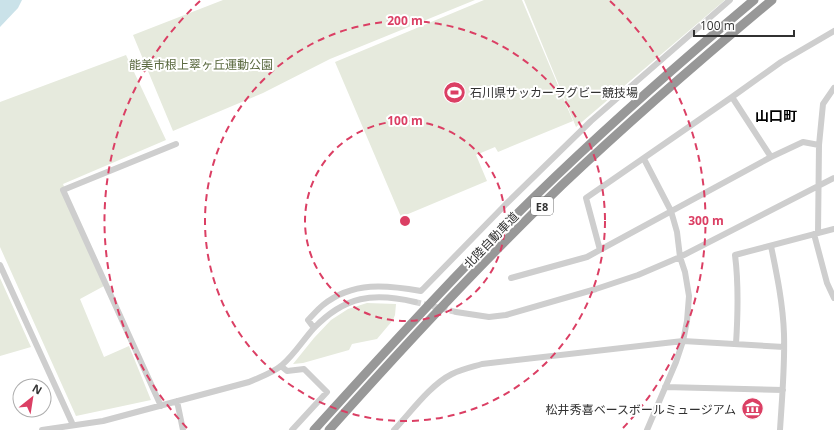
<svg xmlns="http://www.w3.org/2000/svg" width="834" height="430" viewBox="0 0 834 430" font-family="'Open Sans','Noto Sans JP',sans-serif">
  <rect width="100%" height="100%" fill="#fff"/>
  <path fill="#e6eadd" d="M223,0H475L330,59L263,93L173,131L133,35Z
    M484,0H522L573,121L498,152L495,147L476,155L487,181L401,217L335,62Z
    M524,0H725L576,127Z
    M126,55L166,140L63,184L104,286L80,299L104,357L129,346L151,400L76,416L0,247V102Z
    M0,278L31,347L0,356Z
    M367,303L396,304L395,315L393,320L377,339L352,344L349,350L303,363L293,364L314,338L331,320L348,309Z"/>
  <path fill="#cae2e9" d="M0,0H22L18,8L0,27Z"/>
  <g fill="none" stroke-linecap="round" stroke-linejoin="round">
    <path stroke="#d6d6d6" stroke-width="6" stroke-dasharray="6 3" stroke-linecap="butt" d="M415,302L456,312"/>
    <path stroke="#cecece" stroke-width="6" d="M732,97L781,62L834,31
      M644,159L671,211L677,232L680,257L685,272L689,296L687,321L683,341L676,362L647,430
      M818,233L819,145L823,104L834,88
      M814,234L827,283L834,298
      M771,246C777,275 783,304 784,334C785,366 782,398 780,430
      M600,250L586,198L732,97L771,157L803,142L819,145
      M0,265L73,425
      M511,278L587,257L771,157
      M456,312L489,317L506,315L596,289L638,275L680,257L834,178
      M314,328L308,320C313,315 318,309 323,305C353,281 387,285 421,291L506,204L591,121L730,0
      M736,344C738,313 739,286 735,255L834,229
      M281,366L287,371L304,369L327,392L292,430
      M665,387L783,390
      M177,401L183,430
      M161,406L63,190L176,144
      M42,430L103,421L249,382C260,377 273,373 282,365C294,355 303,340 314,328C345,296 373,292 415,302
      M394,430C411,412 430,385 452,374C462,369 472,367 482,364L683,341L784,347"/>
    <path stroke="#989898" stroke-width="9" d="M314,430C392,344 471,257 555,177C619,116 686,57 754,0
      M329,430C404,346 481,263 562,185C630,121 700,60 772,0"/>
  </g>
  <g fill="none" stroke="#db3f64" stroke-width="2" stroke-dasharray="7 5">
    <circle cx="405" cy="221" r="100"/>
    <circle cx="405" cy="221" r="200"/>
    <path d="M187 428A301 301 0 0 1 200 1M610 1A301 301 0 0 1 623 428"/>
  </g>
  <defs>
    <symbol id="stadium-disc" viewBox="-11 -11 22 22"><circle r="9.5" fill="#db3f64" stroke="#fff"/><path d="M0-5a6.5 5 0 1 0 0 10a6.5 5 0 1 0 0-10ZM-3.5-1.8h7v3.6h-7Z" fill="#fff"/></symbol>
    <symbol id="museum-disc" viewBox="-11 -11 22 22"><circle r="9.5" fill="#db3f64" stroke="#fff"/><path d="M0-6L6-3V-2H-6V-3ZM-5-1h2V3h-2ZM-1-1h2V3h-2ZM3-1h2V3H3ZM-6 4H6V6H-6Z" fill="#fff"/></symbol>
  </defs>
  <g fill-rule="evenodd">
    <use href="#stadium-disc" x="442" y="80" width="25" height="25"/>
    <use href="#museum-disc" x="740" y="396" width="25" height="25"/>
  </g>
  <g text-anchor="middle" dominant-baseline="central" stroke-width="4" stroke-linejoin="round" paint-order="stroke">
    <rect fill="#fff" stroke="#6f6f6f" stroke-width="1" x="531" y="197" width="22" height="18" rx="3"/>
    <g font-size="11" font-weight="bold" fill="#313131">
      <text x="542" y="206">E8</text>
    </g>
    <g font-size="12" fill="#5b6a40" stroke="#fff">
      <text x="201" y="64">能美市根上翠ヶ丘運動公園</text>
    </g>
    <g font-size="12" fill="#313131" stroke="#fff" text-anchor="start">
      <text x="470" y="92">石川県サッカーラグビー競技場</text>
      <text x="736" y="409" text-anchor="end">松井秀喜ベースボールミュージアム</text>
    </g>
    <g font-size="12" fill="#313131" stroke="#fff">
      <text transform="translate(491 240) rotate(-46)">北陸自動車道</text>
    </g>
    <g font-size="14" font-weight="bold" fill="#000" stroke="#fff">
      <text x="776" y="115">山口町</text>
    </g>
  </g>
  <circle cx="405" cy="221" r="6" fill="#db3f64" stroke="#fff" stroke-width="2"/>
  <g font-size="12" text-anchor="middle" font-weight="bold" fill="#db3f64" stroke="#fff" stroke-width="4" stroke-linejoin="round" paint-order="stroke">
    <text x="405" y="25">200 m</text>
    <text x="405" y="125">100 m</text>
    <text x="706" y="225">300 m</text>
  </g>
  <g transform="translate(32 398) rotate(30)"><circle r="19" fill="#ffffff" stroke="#adadad"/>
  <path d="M0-3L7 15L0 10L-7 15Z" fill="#db3f64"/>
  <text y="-6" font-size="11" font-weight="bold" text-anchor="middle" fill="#313131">N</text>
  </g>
  <path d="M694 30v6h100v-6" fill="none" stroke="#313131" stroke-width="2"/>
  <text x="700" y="30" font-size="12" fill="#313131" stroke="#ffffff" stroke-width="3" paint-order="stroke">100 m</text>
</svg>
